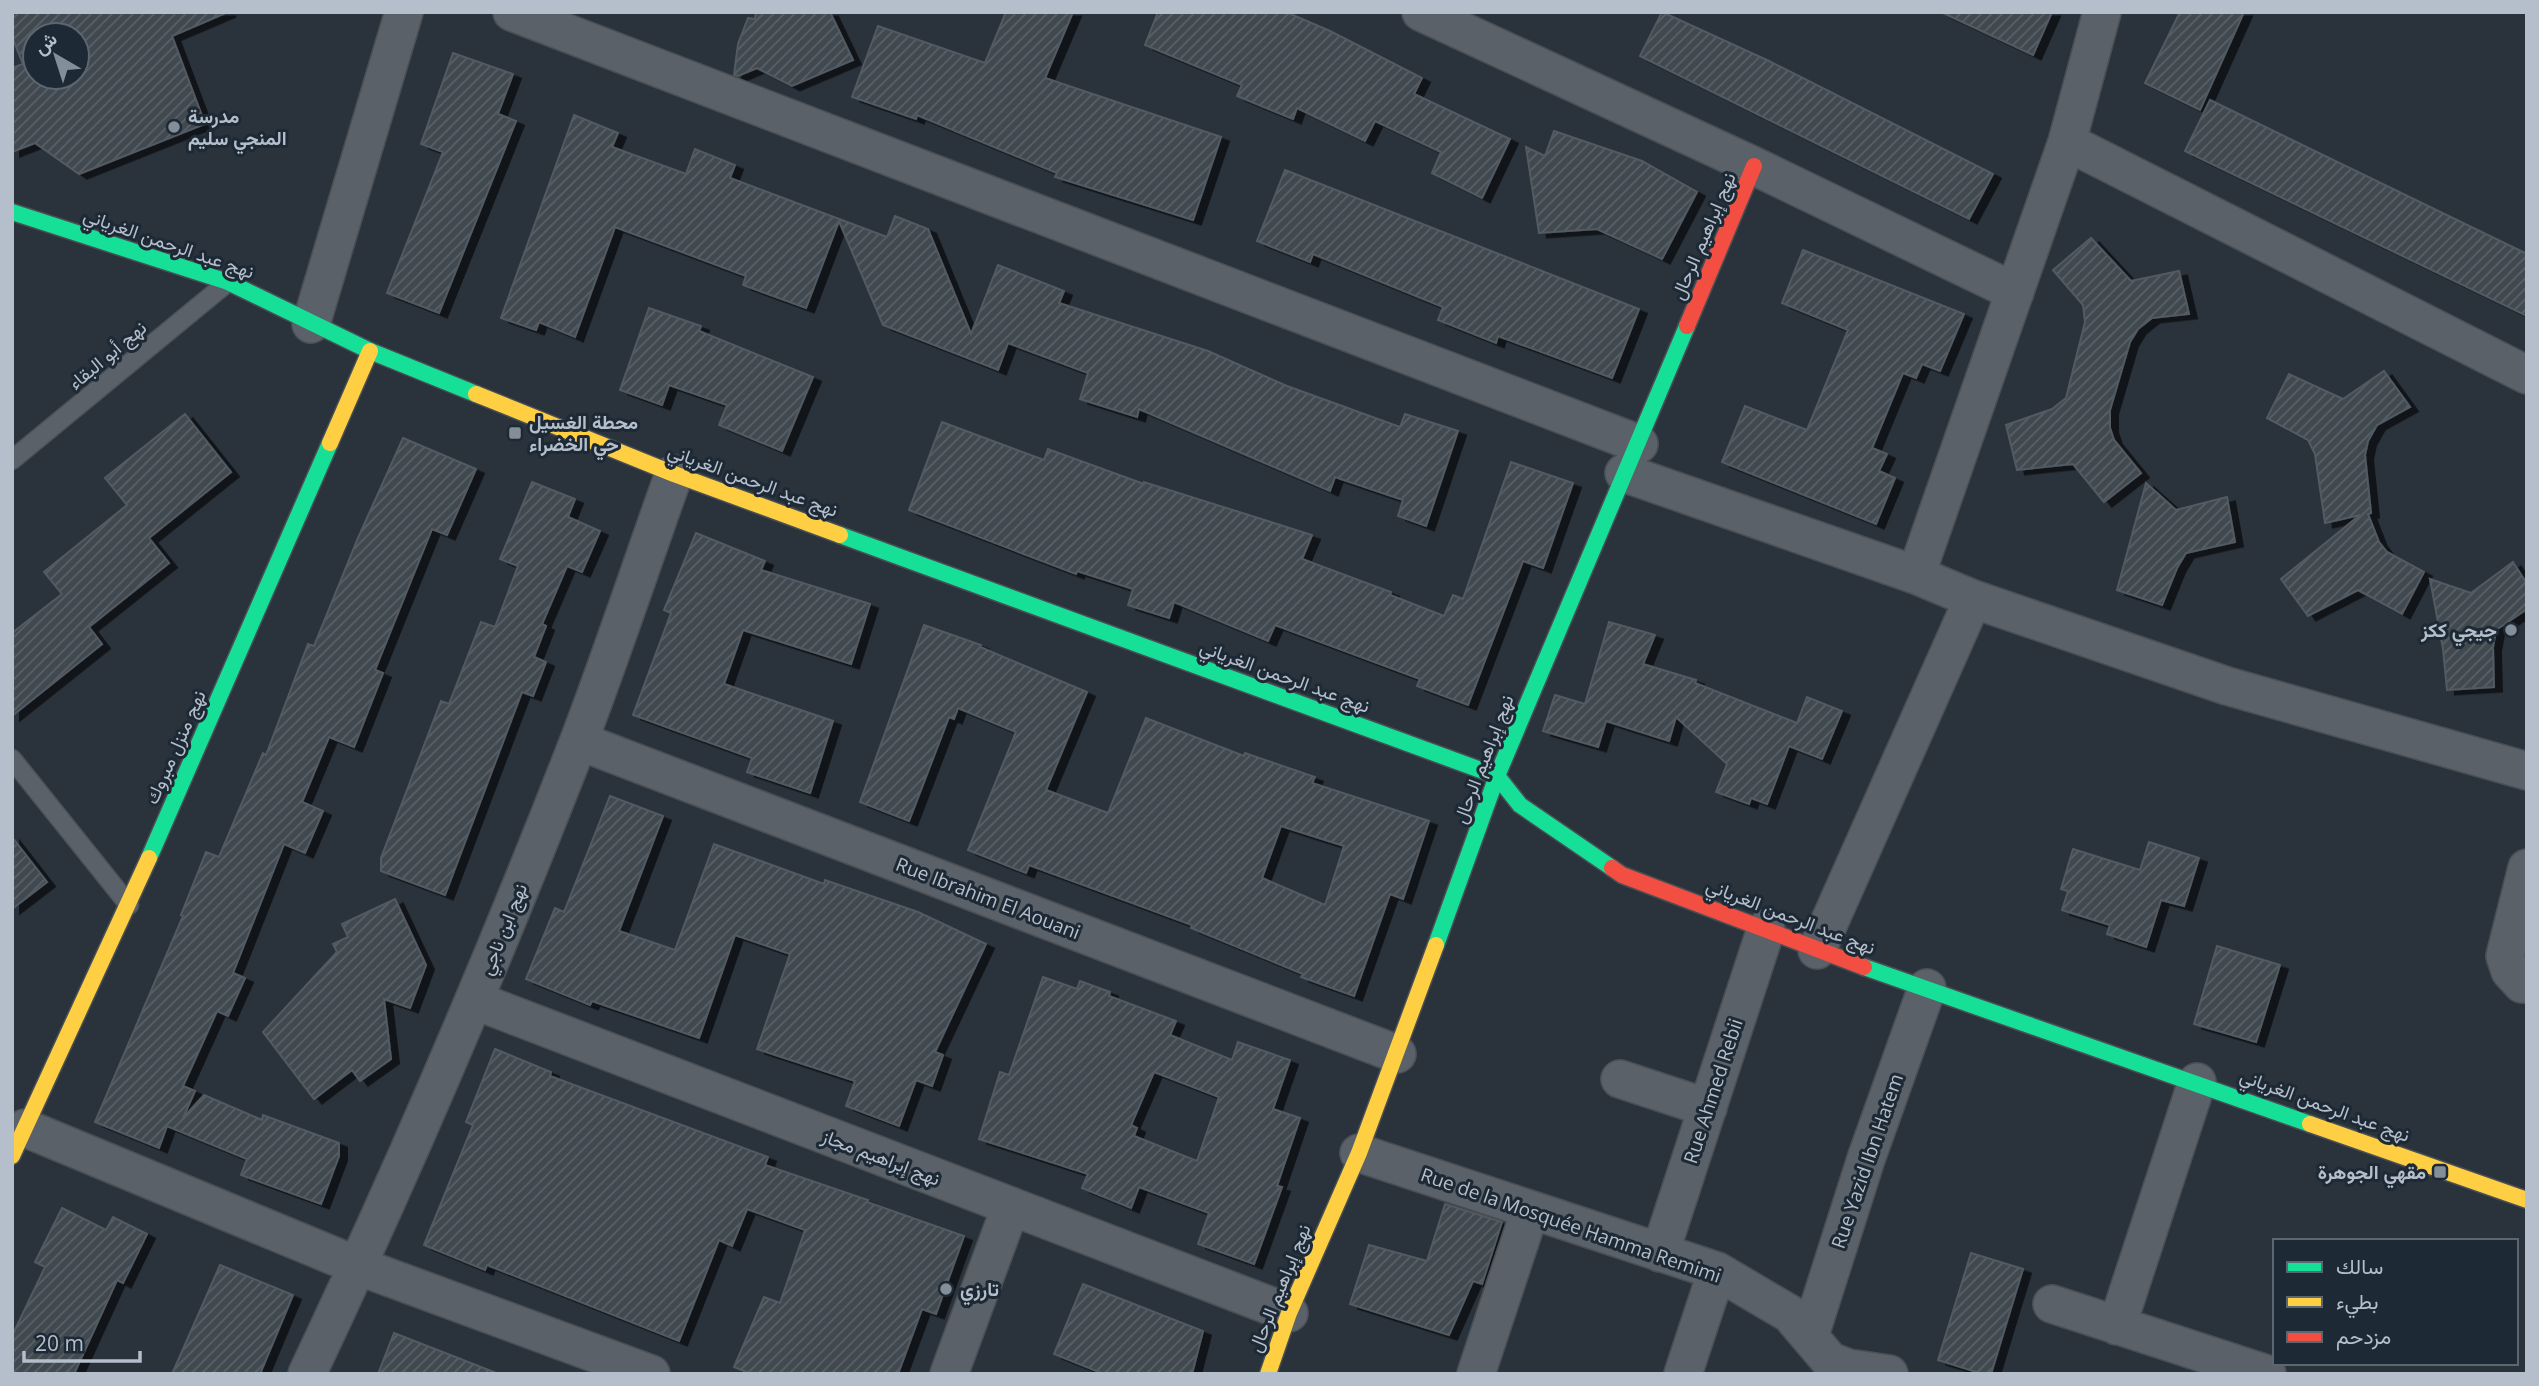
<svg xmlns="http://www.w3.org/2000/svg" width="2539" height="1386" viewBox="0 0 2539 1386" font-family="'Open Sans',Vazirmatn,sans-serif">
  <defs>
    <pattern id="building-hatch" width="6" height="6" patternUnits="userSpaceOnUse" patternTransform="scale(1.75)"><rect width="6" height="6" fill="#41484f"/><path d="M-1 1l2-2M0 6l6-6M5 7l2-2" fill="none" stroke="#5a6167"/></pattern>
    <filter id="shadow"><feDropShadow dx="8" dy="4.5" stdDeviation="0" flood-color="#0009"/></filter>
  </defs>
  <rect width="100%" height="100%" fill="#2a333b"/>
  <path fill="url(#building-hatch)" stroke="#525a62" stroke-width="2" fill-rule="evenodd" filter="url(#shadow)" d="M12,12H228L172,36L205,124L79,174L35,143L12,152V68L23,64L12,37ZM35,35H77V77H35Z
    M756,12H830L853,60L792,86L757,68L738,76L734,75L738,44L748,18L755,19Z
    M1006,12H1073L1045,78L1221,137L1193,220L1055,177L1057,173L917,115L916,119L852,97L878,26L985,63Z
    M1158,12H1286L1330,31L1422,78L1414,94L1510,139L1482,198L1432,173L1441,152L1375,121L1365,141L1297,108L1293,119L1237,96L1242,85L1145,45Z
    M1662,12L1769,61L1993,174L1969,219L1640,56Z
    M1941,12H2052L2033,55Z
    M2180,12H2244L2200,110L2145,83Z
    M453,53L513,74L498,114L516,121L439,313L387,293L443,152L421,144Z
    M2210,100L2527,254V316L2185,151Z
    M574,115L618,133L612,147L686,174L695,149L735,165L730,178L887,237L895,216L928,229L971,334L998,265L1064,291L1059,303L1208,351L1287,386L1400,427L1405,414L1458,431L1426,526L1398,516L1403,500L1335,477L1330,491L1139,409L1137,417L1080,399L1088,373L1008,343L998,370L883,325L839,221L806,308L743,285L746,276L615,227L575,337L539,322L536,330L501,318Z
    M1554,131L1642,161L1697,192L1662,259L1597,229L1539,233L1526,147L1545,156Z
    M1285,170L1639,309L1612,378L1498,336L1496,343L1438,320L1443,307L1313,254L1310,262L1257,241Z
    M2091,238L2131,281L2179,271L2189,314L2152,318L2138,329L2130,342L2110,410V428L2114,440L2141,473L2104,502L2073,464L2017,470L2006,425L2052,409L2066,398L2085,322L2083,305L2053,270Z
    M1803,250L1964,314L1940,371L1922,364L1916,378L1903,373L1872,448L1887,454L1879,471L1895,478L1876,524L1722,462L1745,406L1807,430L1848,330L1782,303Z
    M649,308L701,326L699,331L813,377L782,451L719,425L727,405L669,385L662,405L620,390Z
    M2384,371L2410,407L2377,425L2368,441L2365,455L2371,513L2368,514L2379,542L2387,552L2424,572L2402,614L2358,590L2308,616L2281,579L2360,515L2325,523L2315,454L2308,440L2267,418L2289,374L2343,399Z
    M185,414L231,472L149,538L169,563L89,627L102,644L12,716V633L62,594L44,572L127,505L105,478Z
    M942,422L1044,460L1048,449L1144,484V482L1312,535L1302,559L1391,592L1390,595L1444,616L1453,595L1463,599L1511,462L1573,483L1543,568L1523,561L1468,705L1417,686L1420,679L1275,625L1268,641L1174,602L1169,618L1128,605L1133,589L1077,571L1076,574L909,510Z
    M403,438L476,469L447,535L432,529L375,670L383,673L354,747L329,737L302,802L323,811L305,853L284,844L233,973L245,978L228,1016L217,1011L183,1086L195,1091L183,1118L204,1095L262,1120L263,1115L339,1143V1156L321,1204L241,1175L247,1159L167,1126L159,1148L95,1122L183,916L181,915L206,852L219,857L263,753L266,755L308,644L314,646L358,538Z
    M532,482L575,499L568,517L600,531L582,572L567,566L542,624L546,626L534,657L546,662L533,696L522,692L445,895L381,871V858L441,701L449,704L481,622L495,627L518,566L500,559Z
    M2146,483L2176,510L2227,497L2235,542L2186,553L2177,568L2162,605L2117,590Z
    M696,533L765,561L761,570L870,604L851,664L743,630L724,684L833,721L810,793L747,772L752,758L633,715L671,613L664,610Z
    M2513,562L2527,584V609L2496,630L2493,647L2494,687L2447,690L2443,649L2430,579L2471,593Z
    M1609,622L1655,635L1643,664L1696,680L1695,683L1797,723L1807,697L1842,711L1822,759L1789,746L1767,804L1751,798L1749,804L1716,792L1727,764L1676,717L1669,741L1606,721L1598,747L1543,731L1555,695L1585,704Z
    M924,625L981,645L980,647L1087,692L1046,790L1108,813L1146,718L1244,756L1245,753L1315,777L1312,783L1429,821L1403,899L1390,894L1354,996L1301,977L1303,974L1191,928L1192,925L1029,865L1026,873L968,850L1016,732L958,708L954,719L949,717L909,821L860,802ZM1281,826L1344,846L1325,905L1262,878Z
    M610,796L663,816L619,931L675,950L714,844L824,884L825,880L918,912L986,944L935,1052L943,1055L932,1086L916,1080L899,1126L846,1106L855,1081L757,1049L790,954L735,935L699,1038L592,1001L590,1005L526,979L555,908L564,912Z
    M12,837L47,882L12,909Z
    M2149,842L2199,858L2184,906L2161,900L2146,947L2107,934L2110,925L2062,910L2068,891L2061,889L2073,849L2140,870Z
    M395,899L426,965L410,1008L384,999L391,1059L360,1081L352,1070L314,1099L263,1032L337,952L333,944L348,937L342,924Z
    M2217,946L2280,965L2256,1042L2194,1024Z
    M1043,977L1077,989L1080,981L1110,992L1109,996L1176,1021L1170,1035L1232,1060L1238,1042L1290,1060L1273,1109L1300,1118L1277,1186L1282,1187L1254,1264L1198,1244L1209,1213L1139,1187L1131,1208L1082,1188L1088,1174L979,1139L1000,1072L1009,1075ZM1154,1072L1219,1097L1197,1161L1134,1136L1137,1128L1131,1125Z
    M495,1049L551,1072L550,1076L768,1157L765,1165L868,1200L867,1202L964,1236L936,1314L922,1309L898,1374H751L734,1367L764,1297L780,1303L805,1230L747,1209L732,1246L719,1240L679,1341L487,1265L485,1270L424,1245L473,1125L466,1122Z
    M1445,1204L1502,1222L1482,1284L1473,1281L1449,1335L1350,1304L1369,1245L1427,1261Z
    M62,1208L106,1230L113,1217L147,1234L123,1283L117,1280L74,1374H12V1336L45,1267L35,1262Z
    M1971,1253L2023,1269L1991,1374H1983L1938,1360Z
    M220,1265L293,1295L260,1374H172Z
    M1083,1284L1203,1331L1192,1374H1104L1054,1354Z
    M394,1333L494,1372L493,1374H378Z"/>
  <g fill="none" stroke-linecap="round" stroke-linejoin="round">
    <defs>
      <path id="lane" d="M12,460L228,282
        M12,759L129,905"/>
      <path id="street" d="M512,12L1639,444
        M1421,12L1754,166L2015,292
        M2067,142L2527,375
        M311,324L404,12
        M1624,473L1916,575L1973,599L2227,686L2527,771
        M1916,575L2067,142L2102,12
        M579,741L1397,1054
        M2527,868L2505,956L2510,971L2522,984H2527
        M1817,950L1973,599
        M474,1000L1289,1313
        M1620,1079L1708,1108
        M25,1128L358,1266L651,1374
        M1359,1153L1717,1271L1790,1314L1830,1361L1848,1368L1889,1374
        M1660,1253L1766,929
        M2052,1304L2267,1374
        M2117,1326L2197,1082
        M1810,1335L1866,1159L1927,988
        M307,1374C405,1167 495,956 578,743C612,654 642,563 674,474
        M949,1374L1011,1206
        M1476,1374L1530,1211
        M1683,1374L1717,1271"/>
      <path id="fast" d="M12,212L228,282L370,351L476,394
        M840,535L1497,776L1520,805L1612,868
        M149,858L330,443
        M1436,945L1497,776L1687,326
        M1864,967L2310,1124"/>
      <path id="slow" d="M476,394L674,474L840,535
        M330,443L370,351
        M2310,1124L2527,1200
        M12,1156L149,858
        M1268,1374L1289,1313L1359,1153L1436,945"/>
      <path id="jam" d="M1687,326L1754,166
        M1612,868L1622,875L1864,967"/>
    </defs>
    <use href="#lane" stroke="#494f55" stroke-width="21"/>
    <use href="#street" stroke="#494f55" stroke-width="40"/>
    <use href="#fast" stroke="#494f55" stroke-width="19"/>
    <use href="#slow" stroke="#494f55" stroke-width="19"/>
    <use href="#jam" stroke="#494f55" stroke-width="19"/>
    <use href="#lane" stroke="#5b6168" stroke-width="18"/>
    <use href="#street" stroke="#5b6168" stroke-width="37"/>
    <use href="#fast" stroke="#16e098" stroke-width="16"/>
    <use href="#slow" stroke="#ffcf43" stroke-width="16"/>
    <use href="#jam" stroke="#f24e42" stroke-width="16"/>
  </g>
  <g fill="#848e99" stroke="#1d2a36" stroke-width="2.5">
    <circle cx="174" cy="127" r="7"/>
    <rect x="508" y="426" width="14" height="14" rx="3.5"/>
    <circle cx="2511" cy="630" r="7"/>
    <rect x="2433" y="1165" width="14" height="14" rx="3.5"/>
    <circle cx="946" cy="1289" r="7"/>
  </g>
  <g text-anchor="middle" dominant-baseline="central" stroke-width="6" stroke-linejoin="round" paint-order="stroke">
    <g font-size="19" font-weight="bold" fill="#b5bfcb" stroke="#1d2a36" text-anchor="start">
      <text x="188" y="116">مدرسة<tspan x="188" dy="22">المنجي سليم</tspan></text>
      <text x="529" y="422">محطة الغسيل<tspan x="529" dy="22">حي الخضراء</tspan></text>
      <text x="2497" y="630" text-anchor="end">جيجي ككز</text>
      <text x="2426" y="1172" text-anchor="end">مقهي الجوهرة</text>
      <text x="960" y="1289">تارزي</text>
    </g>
    <g font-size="19" fill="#b5bfcb" stroke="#1d2a36">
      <text transform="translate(1703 236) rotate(-67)">نهج إبراهيم الرحال</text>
      <text transform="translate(169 243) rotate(19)">نهج عبد الرحمن الغرياني</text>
      <text transform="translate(107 355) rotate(-40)">نهج أبو البقاء</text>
      <text transform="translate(753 480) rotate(20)">نهج عبد الرحمن الغرياني</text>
      <text transform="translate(1285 676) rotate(20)">نهج عبد الرحمن الغرياني</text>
      <text transform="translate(175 747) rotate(-66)">نهج منزل مبروك</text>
      <text transform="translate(1483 759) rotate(-69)">نهج إبراهيم الرحال</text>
      <text transform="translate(988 898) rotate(21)">Rue Ibrahim El Aouani</text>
      <text transform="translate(1791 916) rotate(21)">نهج عبد الرحمن الغرياني</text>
      <text transform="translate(503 929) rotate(-68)">نهج ابن ناجي</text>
      <text transform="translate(1713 1091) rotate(-72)">Rue Ahmed Rebii</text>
      <text transform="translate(2325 1105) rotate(20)">نهج عبد الرحمن الغرياني</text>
      <text transform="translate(881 1157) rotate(21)">نهج إبراهيم مجاز</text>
      <text transform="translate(1867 1161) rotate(-71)">Rue Yazid Ibn Hatem</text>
      <text transform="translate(1571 1225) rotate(19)">Rue de la Mosquée Hamma Remimi</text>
      <text transform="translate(1279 1288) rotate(-68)">نهج إبراهيم الرحال</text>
    </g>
  </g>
  <rect width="2539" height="1386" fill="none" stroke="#b5bfcb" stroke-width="28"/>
  <rect x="2273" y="1239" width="245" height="126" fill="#1d2a36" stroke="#5a6672" stroke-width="2"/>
  <rect x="2287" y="1262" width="35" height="10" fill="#16e098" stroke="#5a6672" stroke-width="2"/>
  <text x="2336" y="1274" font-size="21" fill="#b5bfcb">سالك</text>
  <rect x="2287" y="1297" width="35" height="10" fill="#ffcf43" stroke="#5a6672" stroke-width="2"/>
  <text x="2336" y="1309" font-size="21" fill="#b5bfcb">بطيء</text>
  <rect x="2287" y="1332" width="35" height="10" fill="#f24e42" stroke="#5a6672" stroke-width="2"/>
  <text x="2336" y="1344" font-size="21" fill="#b5bfcb">مزدحم</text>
  <g transform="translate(56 56) rotate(321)"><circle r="33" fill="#1d2a36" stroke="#5a6672" stroke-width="2"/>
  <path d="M0-5L12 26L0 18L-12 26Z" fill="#848e99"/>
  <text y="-10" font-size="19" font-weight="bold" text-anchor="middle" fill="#b5bfcb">ش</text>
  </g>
  <path d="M24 1351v10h116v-10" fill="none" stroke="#b5bfcb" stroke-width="3.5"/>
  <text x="35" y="1351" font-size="21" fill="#b5bfcb" stroke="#1d2a36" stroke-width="5" paint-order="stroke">20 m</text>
</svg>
